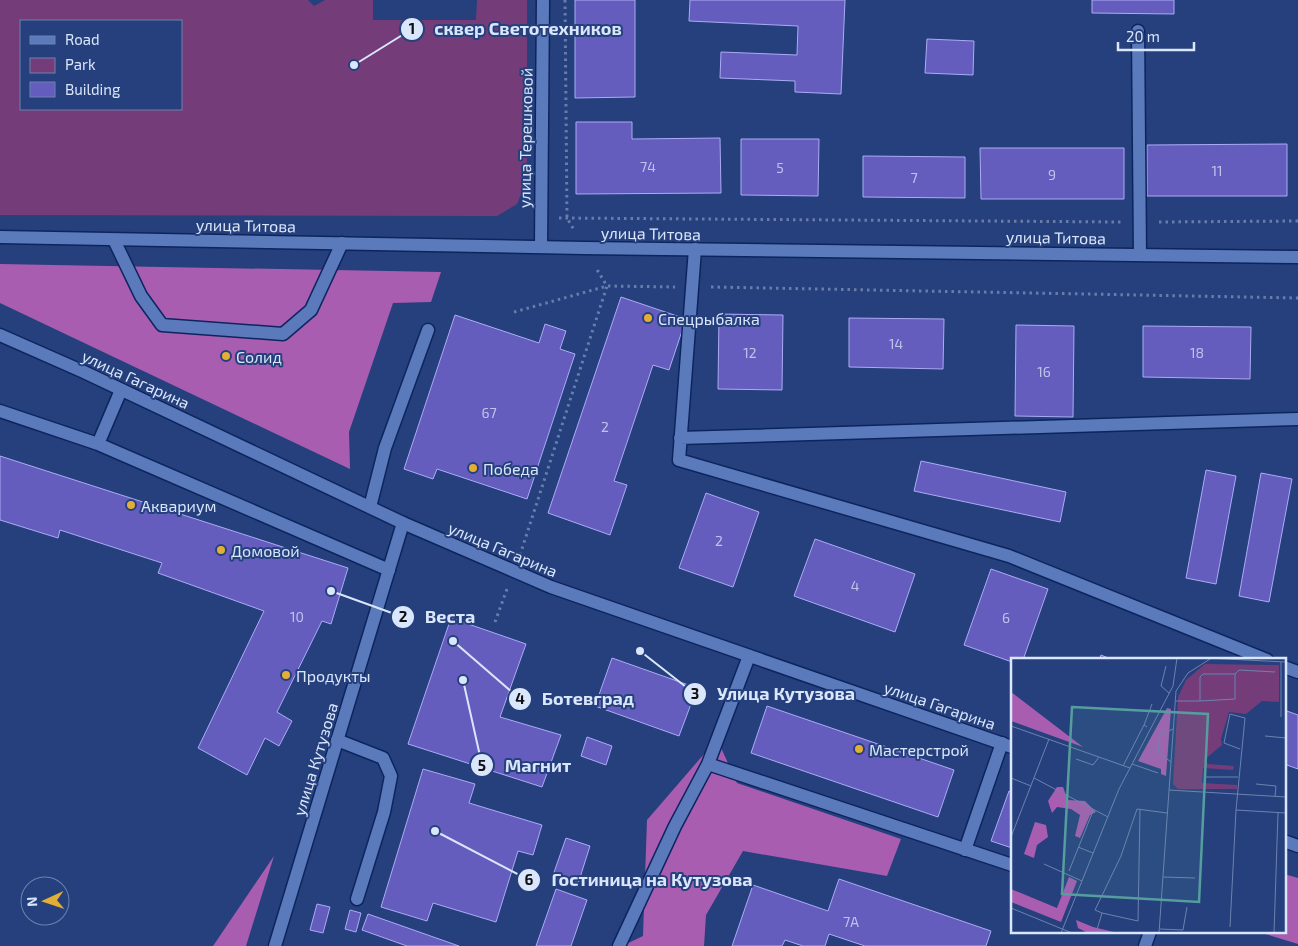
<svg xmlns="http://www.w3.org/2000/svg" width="1298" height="946" viewBox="0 0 1298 946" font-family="'Exo 2',sans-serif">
  <rect width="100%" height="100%" fill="#25407c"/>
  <path fill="#743d7a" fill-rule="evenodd" d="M0,0H308L314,6L325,0H373V20H476L477,0H527V180L517,204L497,216L0,215ZM21,21H181V109H21Z"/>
  <path fill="#a95db1" d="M0,264L441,272L431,302L393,303L349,432L350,469L0,303Z
    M717,739L737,783L901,839L887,876L743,851L706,915L704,946H622L643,936L647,820Z
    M274,856L246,946H213Z
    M1284,874L1298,878V944L1259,932H1284Z"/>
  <path fill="#655dbe" stroke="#ababf6" d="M575,0H635V97L575,98Z
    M690,0H845L841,94L795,92V81L720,78L721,52L797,55L798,26L689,21Z
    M1092,0H1174V14L1092,13Z
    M927,39L974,41L973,75L925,73Z
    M576,122H632V139L720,138L721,193L576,194Z
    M741,139H819L818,196L741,195Z
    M1287,144V196H1147V145Z
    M980,148H1124V199H981Z
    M863,156L965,157V198L863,197Z
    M621,297L686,319L669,370L653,365L614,481L627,485L610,535L548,513Z
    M719,314L783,315L782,390L718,389Z
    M455,315L539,343L545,324L566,331L560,349L575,354L527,499L437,469L433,479L404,469Z
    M849,318L944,319L943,369L849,367Z
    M1016,325L1074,326L1073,417L1015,416Z
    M1143,326L1251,327L1250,379L1143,377Z
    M0,456L348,568L331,624L322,621L277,712L292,721L279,746L265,738L247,775L198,748L264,611L158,573L162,563L60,530L58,538L0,520Z
    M921,461L1066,492L1060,522L914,491Z
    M1206,470L1236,476L1216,584L1186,578Z
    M1261,473L1292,479L1269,602L1239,596Z
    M706,493L759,512L733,587L679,568Z
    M815,539L915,574L895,632L794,596Z
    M991,569L1048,589L1023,660H1012V662L964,645Z
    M451,618L526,644L500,717L561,735L542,787L408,744Z
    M1101,655L1113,660H1099Z
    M612,658L697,688L679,736L595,706Z
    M767,706L954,770L938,817L751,753Z
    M1284,710L1298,715V769L1284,764Z
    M587,737L612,746L606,765L581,756Z
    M423,769L475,784L469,803L542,825L533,855L518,851L496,922L433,903L427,921L381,907Z
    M1009,791L1012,792V848L991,841Z
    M566,838L590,846L577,887L552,878Z
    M839,879L991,931L986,946H865L829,934L825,946H803L785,940L782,946H732L753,885L828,911Z
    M556,889L587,900L571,946H536Z
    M317,904L330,907L323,933L310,930Z
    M350,910L361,913L356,932L345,929Z
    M368,914L459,946H407L362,930Z"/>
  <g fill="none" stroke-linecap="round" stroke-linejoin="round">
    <defs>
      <path id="service" d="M114,240L141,296L162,325L283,334L311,310L342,243
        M695,249L679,460L1009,556L1267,660
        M0,411L98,444L121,390
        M680,438L1298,419
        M98,444L389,570
        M370,507L385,448L428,330
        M1284,667L1298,672
        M337,740L383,758L391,776L384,812L357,899
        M708,764L1012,865
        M965,850L1002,743
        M619,946L675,826L708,764L749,656
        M1145,946L1150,932"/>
      <path id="minor" d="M1138,31L1140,254
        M541,246L543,0
        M275,946L403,523"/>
      <path id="secondary" d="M0,237L584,248L1298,257
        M0,335L84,372L403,523L551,587L1012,747
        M1284,841L1298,846"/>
    </defs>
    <use href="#service" stroke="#0d255e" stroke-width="15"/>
    <use href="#minor" stroke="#0d255e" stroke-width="15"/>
    <use href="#secondary" stroke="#0d255e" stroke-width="15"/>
    <path stroke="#687dab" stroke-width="3" stroke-dasharray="2.5 4" stroke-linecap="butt" d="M565,0L567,218L574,230
      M559,218L1122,222
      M1159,222L1298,221
      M711,287L1298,298
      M514,312L607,286L675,287
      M520,555L607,286L596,268
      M495,622L507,589"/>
    <use href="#service" stroke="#5a7abb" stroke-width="12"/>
    <use href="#minor" stroke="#5a7abb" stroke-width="12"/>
    <use href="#secondary" stroke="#5a7abb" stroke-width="12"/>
  </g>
  <g fill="#e3ae35" stroke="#25407c" stroke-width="2">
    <circle cx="648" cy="318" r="5"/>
    <circle cx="226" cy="356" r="5"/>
    <circle cx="473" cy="468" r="5"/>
    <circle cx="131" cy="505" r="5"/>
    <circle cx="221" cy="550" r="5"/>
    <circle cx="286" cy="675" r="5"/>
    <circle cx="859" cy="749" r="5"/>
  </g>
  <g text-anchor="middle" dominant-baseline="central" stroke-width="4" stroke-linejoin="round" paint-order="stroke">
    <g font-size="14" fill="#bdc4ec">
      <text x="648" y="166">74</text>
      <text x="780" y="167">5</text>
      <text x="1217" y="170">11</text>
      <text x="1052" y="174">9</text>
      <text x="914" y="177">7</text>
      <text x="896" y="343">14</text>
      <text x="750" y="352">12</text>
      <text x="1197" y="352">18</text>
      <text x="1044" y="371">16</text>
      <text x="489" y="412">67</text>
      <text x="605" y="426">2</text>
      <text x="719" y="540">2</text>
      <text x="855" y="585">4</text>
      <text x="297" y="616">10</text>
      <text x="1006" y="617">6</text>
      <text x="851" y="921">7А</text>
    </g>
    <g font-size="16" fill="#dae6fb" stroke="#25407c">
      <text transform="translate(525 138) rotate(-89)">улица Терешковой</text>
      <text transform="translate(246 225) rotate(1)">улица Титова</text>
      <text transform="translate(651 233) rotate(1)">улица Титова</text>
      <text transform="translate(1056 237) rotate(1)">улица Титова</text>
      <text transform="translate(136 379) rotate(25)">улица Гагарина</text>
      <text transform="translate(503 549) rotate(23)">улица Гагарина</text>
      <text transform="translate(940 705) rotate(19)">улица Гагарина</text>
      <text transform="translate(315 759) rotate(-73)">улица Кутузова</text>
    </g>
    <g font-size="16" fill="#dae6fb" stroke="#25407c" text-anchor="start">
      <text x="658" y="318">Спецрыбалка</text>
      <text x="236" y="356">Солид</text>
      <text x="483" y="468">Победа</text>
      <text x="141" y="505">Аквариум</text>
      <text x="231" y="550">Домовой</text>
      <text x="296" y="675">Продукты</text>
      <text x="869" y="749">Мастерстрой</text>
    </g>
  </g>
  <g transform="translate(1011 658)">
    <rect width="275" height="275" fill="#25407c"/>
    <path d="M194,6L268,7V44L251,43L235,56L218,54L210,81L211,87L194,101L197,106L223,108L222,112L192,110L191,125L226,127V131H167L162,126L167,39L175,22Z" fill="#743d7a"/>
    <path d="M0,34L72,89L0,63ZM156,50L160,51L155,118L150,116V111L127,103ZM46,129H52L57,142L74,143L85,154L79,157L69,180L64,178L69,157L60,151L46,149L41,155L37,143ZM24,164L35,167L37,179L26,187L23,200L13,196ZM58,219L66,223L50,264L0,244V231L46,250ZM65,262L82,269L107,275H77L67,270Z" fill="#a95db1"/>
    <path fill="none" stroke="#6d82af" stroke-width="1" d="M195,0L275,4M270,4V59M155,8L150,28L158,35M224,16L228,12L264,14M165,43H189V19L192,16H224V41L189,43M0,68L119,110M136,69L133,67L141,46M254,78L275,80M65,101L82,107L88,99M160,104L147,94L149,77L162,71M121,106L147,115M112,108L133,67M195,119H227M0,120L20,128M23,120L97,159M245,126L265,128L264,139M158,132L275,139M225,152L234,60L219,56L213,85L229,91M0,179L38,81M67,189L82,195M33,206L71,223M58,213L82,153M152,219L184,220M0,250L61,275M91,255L127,263L129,151M219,269L225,152L275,155M149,271L172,272L176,249M50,275L108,131L162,28L166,0M85,275L91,255L84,252L110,198L126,151L156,155M148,275L165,33L177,15L199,1M263,275L267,155"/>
    <path fill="#569d9f" fill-opacity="0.15" stroke="#569d9f" stroke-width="2.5" d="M61,49L197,56L188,244L51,236Z"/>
    <rect width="275" height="275" fill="none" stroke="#dae6fb" stroke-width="2.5"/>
  </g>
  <path fill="none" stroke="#dae6fb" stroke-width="2" d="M354 65L412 29M331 591L403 617M640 651L695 694M453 641L520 699M463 680L482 765M435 831L529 880"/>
  <g fill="#dae6fb" stroke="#25407c" stroke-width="2">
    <circle cx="354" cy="65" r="5"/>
    <circle cx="331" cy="591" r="5"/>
    <circle cx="640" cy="651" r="5"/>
    <circle cx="453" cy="641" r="5"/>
    <circle cx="463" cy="680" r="5"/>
    <circle cx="435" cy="831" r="5"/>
    <circle cx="412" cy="29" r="12"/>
    <circle cx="403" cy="617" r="12"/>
    <circle cx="695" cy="694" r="12"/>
    <circle cx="520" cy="699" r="12"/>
    <circle cx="482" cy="765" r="12"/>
    <circle cx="529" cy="880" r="12"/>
  </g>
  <g font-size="15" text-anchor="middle" font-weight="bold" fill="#111">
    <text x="412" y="34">1</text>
    <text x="403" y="622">2</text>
    <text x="695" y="699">3</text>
    <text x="520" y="704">4</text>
    <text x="482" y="771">5</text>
    <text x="529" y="885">6</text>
  </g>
  <g font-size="18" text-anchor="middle" font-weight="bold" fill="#dae6fb" stroke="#25407c" stroke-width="4" stroke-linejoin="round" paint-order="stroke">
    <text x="528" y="35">сквер Светотехников</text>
    <text x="450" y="623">Веста</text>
    <text x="786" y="700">Улица Кутузова</text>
    <text x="588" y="705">Ботевград</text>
    <text x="538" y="772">Магнит</text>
    <text x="652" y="886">Гостиница на Кутузова</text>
  </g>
  <rect x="20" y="20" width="162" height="90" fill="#25407c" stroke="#6d82af"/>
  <rect x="30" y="36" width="25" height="8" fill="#5a7abb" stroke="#6d82af"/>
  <text x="65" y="45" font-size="15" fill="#dae6fb">Road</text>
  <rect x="30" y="58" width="25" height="15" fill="#743d7a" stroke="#6d82af"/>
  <text x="65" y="70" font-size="15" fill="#dae6fb">Park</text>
  <rect x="30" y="82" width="25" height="15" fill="#655dbe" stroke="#6d82af"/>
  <text x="65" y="95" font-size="15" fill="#dae6fb">Building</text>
  <g transform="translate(45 901) rotate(267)"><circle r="24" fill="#25407c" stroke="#6d82af"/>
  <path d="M0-4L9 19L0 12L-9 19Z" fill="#e3ae35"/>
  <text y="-8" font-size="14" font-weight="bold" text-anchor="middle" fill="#dae6fb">N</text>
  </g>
  <path d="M1118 42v8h76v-8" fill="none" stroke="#dae6fb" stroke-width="2.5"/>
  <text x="1126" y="42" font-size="15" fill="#dae6fb" stroke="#25407c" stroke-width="4" paint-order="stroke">20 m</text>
</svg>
